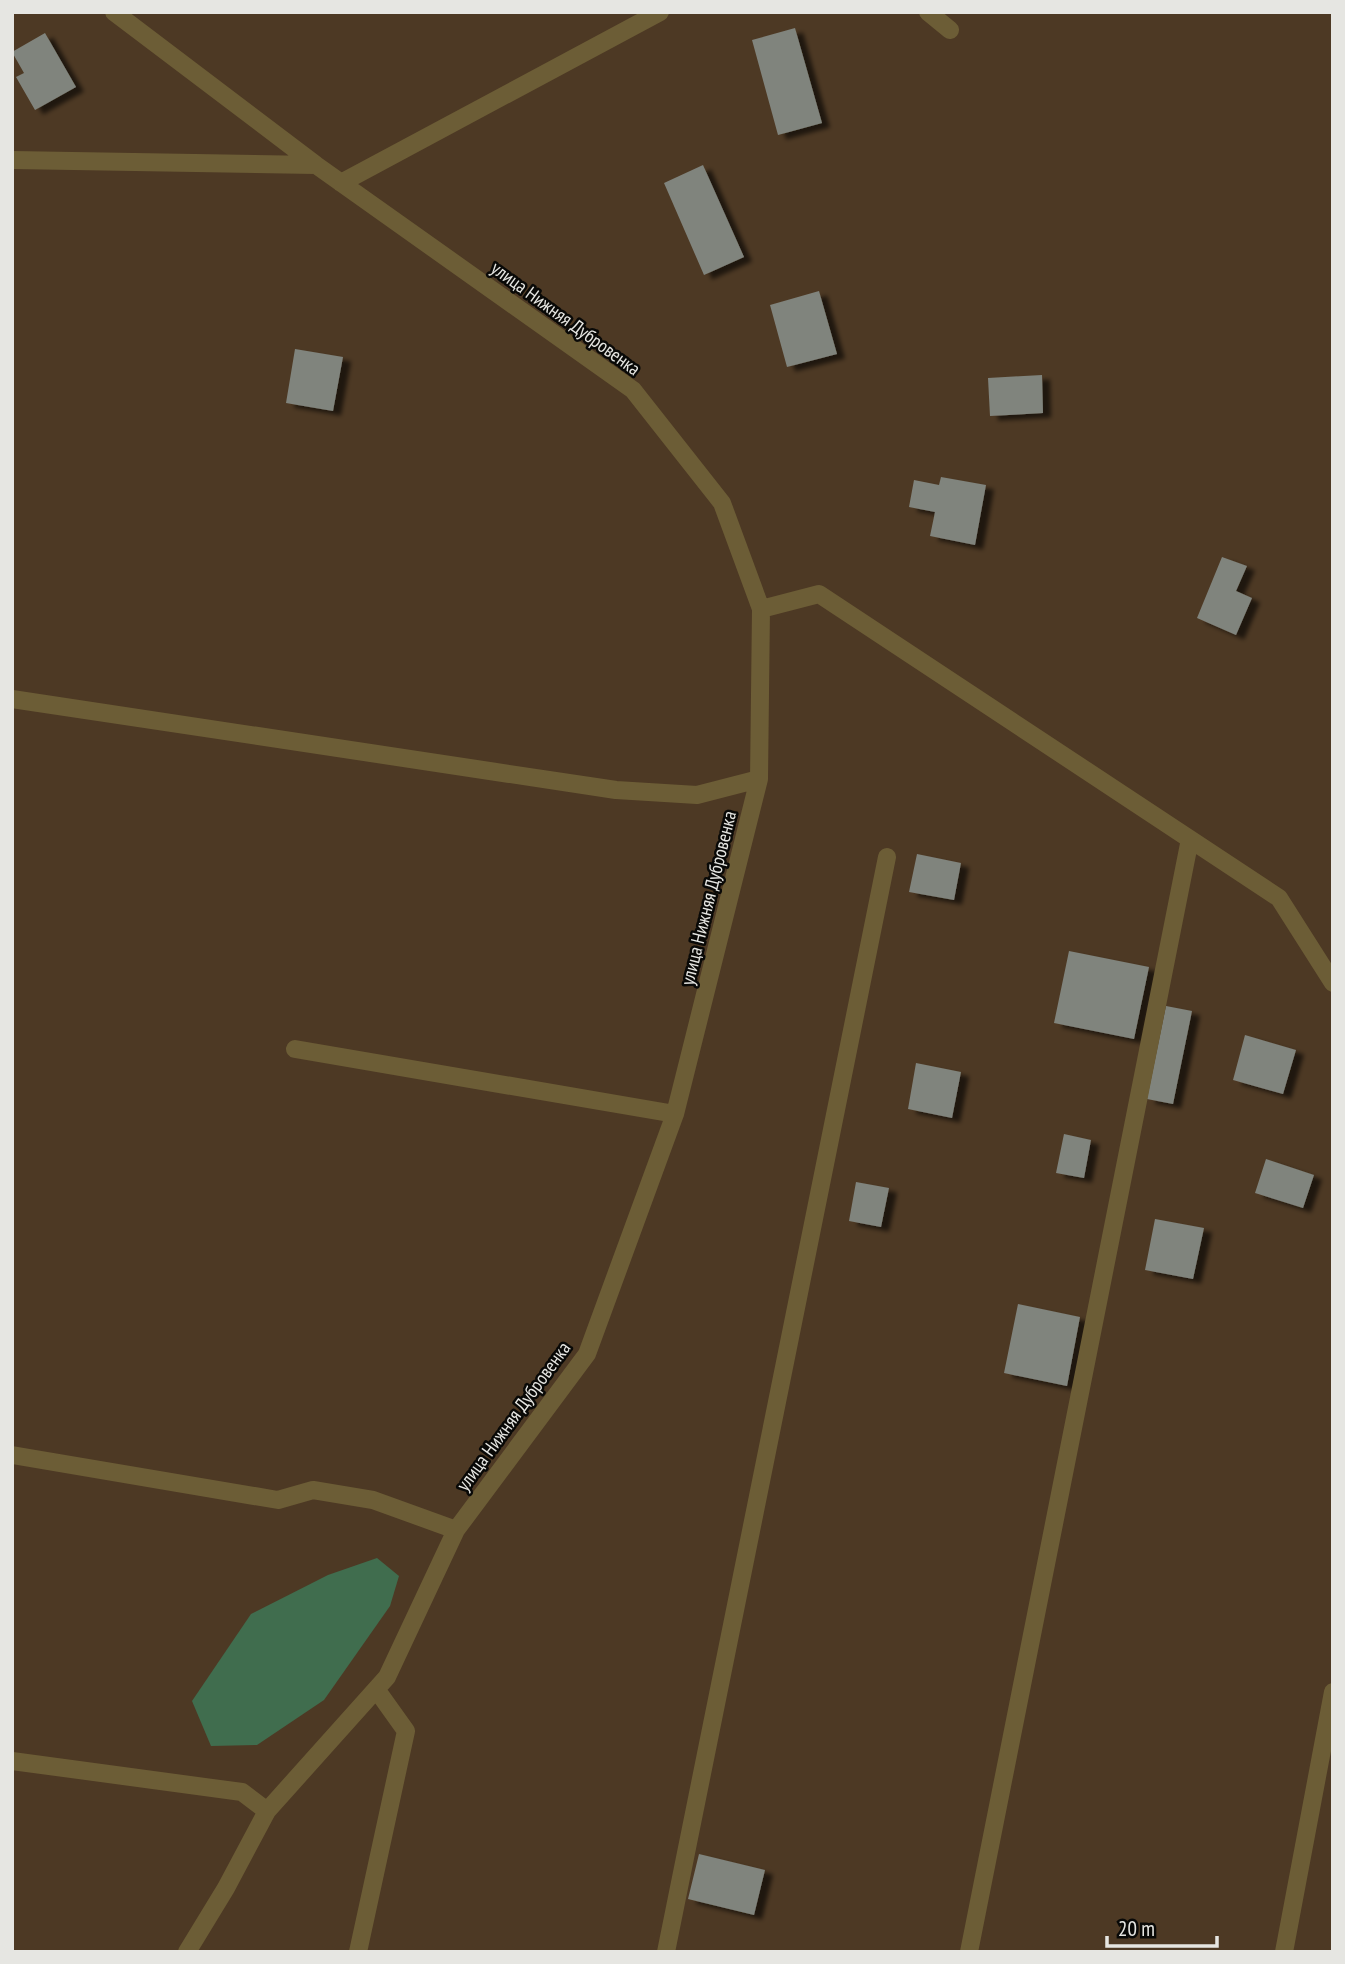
<svg xmlns="http://www.w3.org/2000/svg" width="1345" height="1964" viewBox="0 0 1345 1964" font-family="'PT Sans Narrow',sans-serif">
  <defs>
    <filter id="shadow"><feDropShadow dx="8" dy="4.5" stdDeviation="2" flood-color="#0009"/></filter>
  </defs>
  <rect width="100%" height="100%" fill="#1f1f19"/>
  <path fill="#4d3924" d="M12,12H1333V1952H12Z"/>
  <path fill="#406d4e" d="M377,1558L399,1576L390,1606L324,1700L257,1745L211,1746L192,1701L251,1614L328,1575Z"/>
  <path fill="#80847d" filter="url(#shadow)" d="M795,28L822,123L778,135L752,40Z
    M45,33L76,87L35,110L16,77L24,73L12,52Z
    M703,165L744,257L704,275L664,183Z
    M819,291L837,354L787,367L770,305Z
    M295,349L343,357L333,411L286,403Z
    M1042,375L1043,413L990,416L988,378Z
    M941,477L986,485L975,545L930,536L935,512L909,507L914,480L939,485Z
    M1222,557L1247,566L1236,591L1252,598L1236,635L1197,618Z
    M917,854L961,863L954,900L909,892Z
    M1069,951L1149,967L1134,1039L1054,1023Z
    M1166,1006L1192,1011L1173,1104L1147,1099Z
    M1245,1035L1296,1050L1283,1094L1233,1080Z
    M916,1063L961,1072L952,1118L908,1109Z
    M1064,1134L1091,1140L1084,1178L1056,1173Z
    M1266,1159L1314,1175L1303,1208L1255,1193Z
    M856,1182L889,1188L881,1227L849,1221Z
    M1155,1219L1204,1228L1193,1279L1145,1270Z
    M1018,1304L1080,1317L1067,1386L1004,1373Z
    M699,1854L765,1870L754,1915L688,1899Z"/>
  <g fill="none" stroke-linecap="round" stroke-linejoin="round">
    <path stroke="#6c5d36" stroke-width="18" d="M114,12L316,165L633,390L722,503L761,609L759,779L675,1114L587,1354L456,1530L387,1677L267,1811L226,1888L187,1952
      M928,12L950,30
      M12,160L316,165
      M341,183L660,12
      M761,609L819,594L1279,898L1333,983
      M12,699L616,790L697,795L759,779
      M295,1049L675,1114
      M12,1455L278,1500L313,1490L373,1500L456,1530
      M12,1761L242,1792L267,1811
      M358,1952L406,1731L376,1689
      M666,1952L887,857
      M969,1952L1190,839
      M1284,1952L1333,1692"/>
  </g>
  <g text-anchor="middle" dominant-baseline="central" stroke-width="5" stroke-linejoin="round" paint-order="stroke">
    <g font-size="19" fill="#e6e6e2" stroke="#090907">
      <text transform="translate(566 318) rotate(36)">улица Нижняя Дубровенка</text>
      <text transform="translate(708 898) rotate(-76)">улица Нижняя Дубровенка</text>
      <text transform="translate(513 1416) rotate(-54)">улица Нижняя Дубровенка</text>
    </g>
  </g>
  <rect width="1345" height="1964" fill="none" stroke="#e6e6e2" stroke-width="28"/>
  <path d="M1107 1936v10h110v-10" fill="none" stroke="#e6e6e2" stroke-width="3.5"/>
  <text x="1118" y="1936" font-size="21" fill="#e6e6e2" stroke="#090907" stroke-width="5" paint-order="stroke">20 m</text>
</svg>
